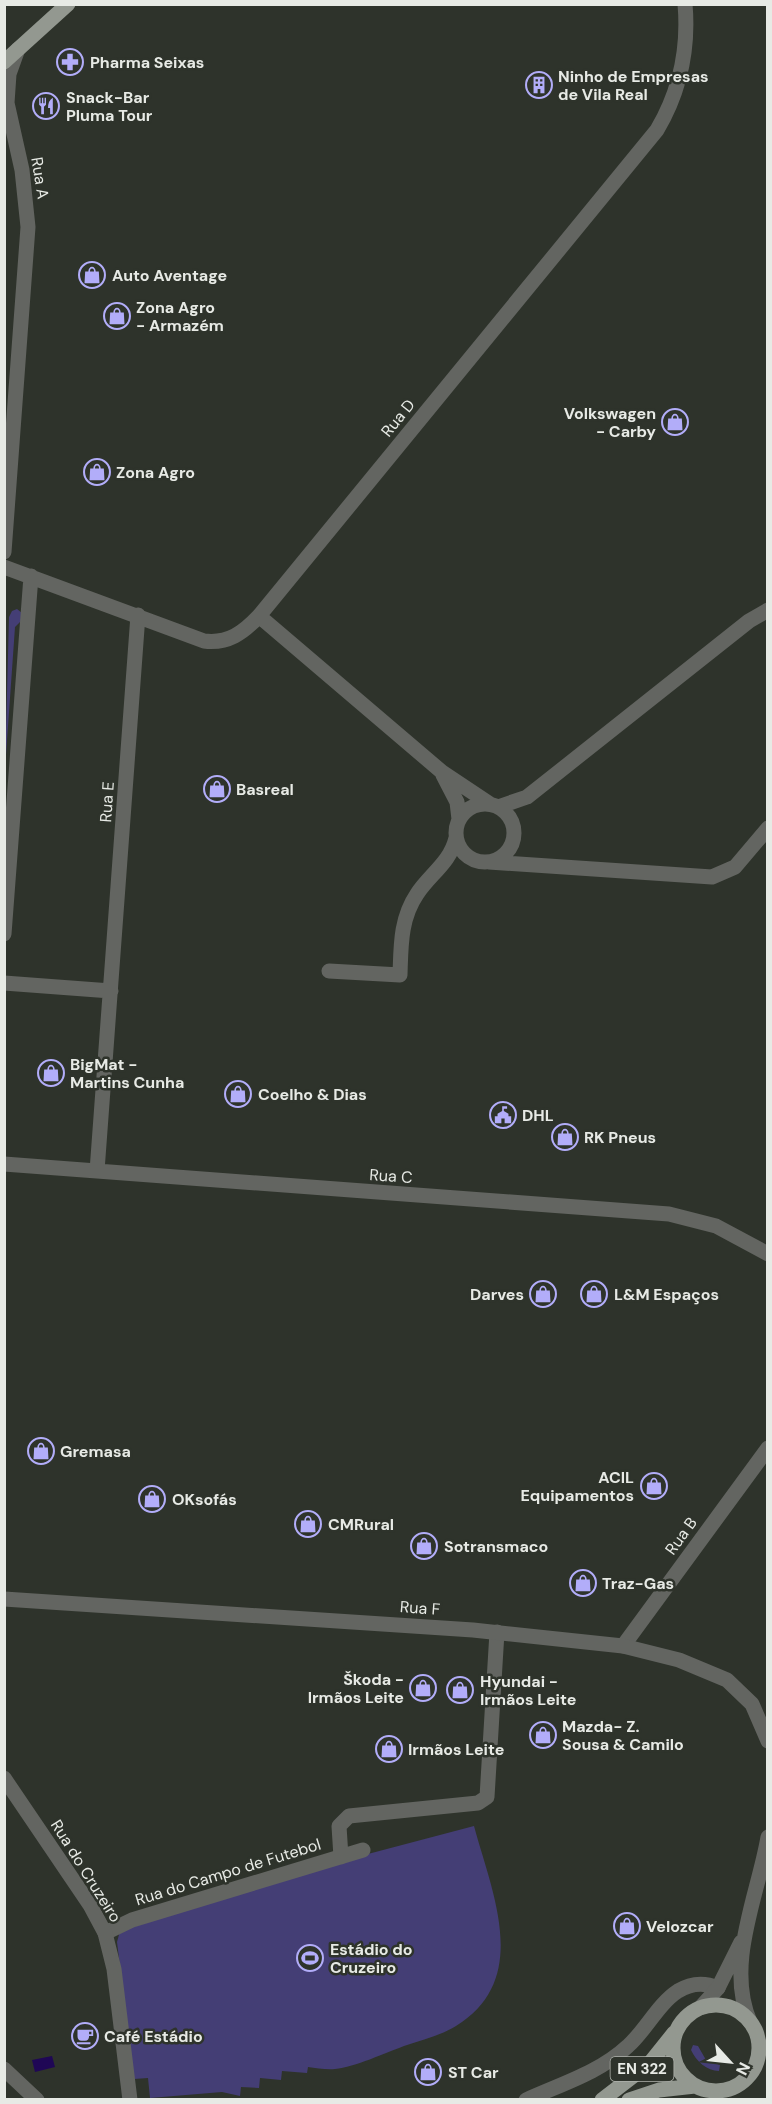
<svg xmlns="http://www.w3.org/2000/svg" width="772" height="2104" viewBox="0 0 772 2104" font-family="'DM Sans',sans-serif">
  <rect width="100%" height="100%" fill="#2e332b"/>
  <path fill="#443e75" d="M17,609L22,613L21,621L15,627L5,769L9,617L12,611Z
    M474,1826C492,1893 532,1979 456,2026C440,2036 421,2040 404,2046C385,2053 355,2067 335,2069C327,2070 316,2068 308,2067L307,2073L282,2071L281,2080L260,2078L259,2088L241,2087L240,2096L222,2092L150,2098L148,2078L134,2079L117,1942L120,1931L349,1859Z
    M693,2045L698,2046L706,2060L720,2065L719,2071C707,2071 696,2061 691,2050Z"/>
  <path fill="#1f0755" d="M52,2056L55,2067L35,2072L32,2060Z"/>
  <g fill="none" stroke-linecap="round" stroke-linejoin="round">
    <path stroke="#636561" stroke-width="15" d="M4,567L204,641C228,644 243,633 259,616L657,130C680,91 689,50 685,4
      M259,616L442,772L490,804
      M443,775L457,802L459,819
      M456 833a29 29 0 1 1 58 0a29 29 0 1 1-58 0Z
      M498,807L527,797L749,621L768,610
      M489,862L712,877L735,867L768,828
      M4,934L31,576
      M329,971L400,975C401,947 400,919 417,894C430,874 450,863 456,838
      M4,983L111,991
      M4,1164L669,1214L716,1226L768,1254
      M97,1171L138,615
      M623,1646L768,1448
      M341,1857L339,1826L349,1816L478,1803L487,1797L497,1632
      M105,1933L132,1920L363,1850
      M4,2069L37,2100
      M526,2100C561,2084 599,2073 628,2046C646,2030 658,2004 678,1991C691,1983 704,1982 718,1988"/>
    <path stroke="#636561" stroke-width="15" d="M4,552L28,227L22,170L7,103L9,74L18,49
      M4,1599L473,1630L623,1646L679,1660L727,1680L752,1704L768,1741
      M4,1778L90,1905L105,1933L114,1969L130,2100
      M700,2008L718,1988L741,1942
      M750,2022C725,1964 758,1896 768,1837"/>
    <path stroke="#939890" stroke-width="15" d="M4,62L68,4
      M673 2048a43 43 0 1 1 86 0a43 43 0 1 1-86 0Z
      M602,2100L650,2063L674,2033
      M629,2100L659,2090L695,2086"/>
  </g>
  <defs>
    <symbol id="pharmacy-ring" viewBox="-11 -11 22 22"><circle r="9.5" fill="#2e332b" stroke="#b2adf9" stroke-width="1.5"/><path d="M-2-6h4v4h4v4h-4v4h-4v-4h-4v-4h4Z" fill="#b2adf9"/></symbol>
    <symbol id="building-ring" viewBox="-11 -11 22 22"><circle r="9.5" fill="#2e332b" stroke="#b2adf9" stroke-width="1.5"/><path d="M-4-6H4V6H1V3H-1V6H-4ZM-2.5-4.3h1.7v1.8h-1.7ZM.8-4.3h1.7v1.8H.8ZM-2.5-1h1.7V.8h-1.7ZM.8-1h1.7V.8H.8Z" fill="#b2adf9"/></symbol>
    <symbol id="restaurant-ring" viewBox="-11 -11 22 22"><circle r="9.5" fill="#2e332b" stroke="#b2adf9" stroke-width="1.5"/><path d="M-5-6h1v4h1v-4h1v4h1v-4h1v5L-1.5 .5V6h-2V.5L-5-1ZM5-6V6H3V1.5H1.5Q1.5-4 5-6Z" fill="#b2adf9"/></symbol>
    <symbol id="shop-ring" viewBox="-11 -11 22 22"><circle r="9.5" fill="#2e332b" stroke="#b2adf9" stroke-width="1.5"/><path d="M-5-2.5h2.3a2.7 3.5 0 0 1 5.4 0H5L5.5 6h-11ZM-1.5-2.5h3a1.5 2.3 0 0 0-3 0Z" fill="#b2adf9"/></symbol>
    <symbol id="civic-ring" viewBox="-11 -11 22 22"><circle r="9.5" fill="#2e332b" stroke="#b2adf9" stroke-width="1.5"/><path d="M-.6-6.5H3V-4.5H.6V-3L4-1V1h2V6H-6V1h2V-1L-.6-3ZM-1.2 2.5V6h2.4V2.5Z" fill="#b2adf9"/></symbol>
    <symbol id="stadium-ring" viewBox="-11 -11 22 22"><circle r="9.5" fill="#2e332b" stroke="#b2adf9" stroke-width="1.5"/><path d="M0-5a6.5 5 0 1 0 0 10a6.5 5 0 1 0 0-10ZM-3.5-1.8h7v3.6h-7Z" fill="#b2adf9"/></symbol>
    <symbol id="cafe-ring" viewBox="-11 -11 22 22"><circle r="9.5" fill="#2e332b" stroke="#b2adf9" stroke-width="1.5"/><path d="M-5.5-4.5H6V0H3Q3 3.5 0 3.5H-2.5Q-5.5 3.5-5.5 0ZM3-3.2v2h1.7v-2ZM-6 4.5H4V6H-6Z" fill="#b2adf9"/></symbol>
  </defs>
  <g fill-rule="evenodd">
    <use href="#pharmacy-ring" x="55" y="47" width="30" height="30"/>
    <use href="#building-ring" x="524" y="70" width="30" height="30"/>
    <use href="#restaurant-ring" x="31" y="91" width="30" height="30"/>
    <use href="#shop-ring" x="77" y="260" width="30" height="30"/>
    <use href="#shop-ring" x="102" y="301" width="30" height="30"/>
    <use href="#shop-ring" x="660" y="407" width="30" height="30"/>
    <use href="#shop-ring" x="82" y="457" width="30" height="30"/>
    <use href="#shop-ring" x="202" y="774" width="30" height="30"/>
    <use href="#shop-ring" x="36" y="1058" width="30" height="30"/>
    <use href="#shop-ring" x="223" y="1079" width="30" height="30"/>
    <use href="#civic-ring" x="488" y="1100" width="30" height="30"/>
    <use href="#shop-ring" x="550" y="1122" width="30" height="30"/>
    <use href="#shop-ring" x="528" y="1279" width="30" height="30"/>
    <use href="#shop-ring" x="579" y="1279" width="30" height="30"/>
    <use href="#shop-ring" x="26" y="1436" width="30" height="30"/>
    <use href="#shop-ring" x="639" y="1471" width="30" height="30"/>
    <use href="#shop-ring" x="137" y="1484" width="30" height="30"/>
    <use href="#shop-ring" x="293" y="1509" width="30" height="30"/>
    <use href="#shop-ring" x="409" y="1531" width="30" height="30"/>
    <use href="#shop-ring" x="568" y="1568" width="30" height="30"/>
    <use href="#shop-ring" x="408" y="1673" width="30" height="30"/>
    <use href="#shop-ring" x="445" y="1675" width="30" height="30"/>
    <use href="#shop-ring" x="528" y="1720" width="30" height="30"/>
    <use href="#shop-ring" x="374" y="1734" width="30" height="30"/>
    <use href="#shop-ring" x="612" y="1911" width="30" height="30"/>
    <use href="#stadium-ring" x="295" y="1943" width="30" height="30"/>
    <use href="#cafe-ring" x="70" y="2021" width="30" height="30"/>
    <use href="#shop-ring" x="413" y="2057" width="30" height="30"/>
  </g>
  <g text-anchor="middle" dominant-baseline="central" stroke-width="5" stroke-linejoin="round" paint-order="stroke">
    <rect fill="#2e332b" stroke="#b0b3ad" stroke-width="1.5" x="610.5" y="2057" width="63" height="24" rx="4.5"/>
    <g font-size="15" font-weight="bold" fill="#e7eae5">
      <text x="642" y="2069">EN 322</text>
    </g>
    <g font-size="16" font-weight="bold" fill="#e7eae5" stroke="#2e332b" text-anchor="start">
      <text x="90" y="62">Pharma Seixas</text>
      <text x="558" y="76">Ninho de Empresas<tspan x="558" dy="18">de Vila Real</tspan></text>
      <text x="66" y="97">Snack-Bar<tspan x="66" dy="18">Pluma Tour</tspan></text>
      <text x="112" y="275">Auto Aventage</text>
      <text x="136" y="307">Zona Agro<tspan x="136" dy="18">- Armazém</tspan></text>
      <text x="656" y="413" text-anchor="end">Volkswagen<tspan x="656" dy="18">- Carby</tspan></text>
      <text x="116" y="472">Zona Agro</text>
      <text x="236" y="789">Basreal</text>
      <text x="70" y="1064">BigMat -<tspan x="70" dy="18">Martins Cunha</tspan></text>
      <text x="258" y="1094">Coelho &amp; Dias</text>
      <text x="522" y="1115">DHL</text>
      <text x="584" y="1137">RK Pneus</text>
      <text x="524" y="1294" text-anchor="end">Darves</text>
      <text x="614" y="1294">L&amp;M Espaços</text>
      <text x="60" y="1451">Gremasa</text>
      <text x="634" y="1477" text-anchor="end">ACIL<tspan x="634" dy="18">Equipamentos</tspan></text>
      <text x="172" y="1499">OKsofás</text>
      <text x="328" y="1524">CMRural</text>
      <text x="444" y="1546">Sotransmaco</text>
      <text x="602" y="1583">Traz-Gas</text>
      <text x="404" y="1679" text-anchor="end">Škoda -<tspan x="404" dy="18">Irmãos Leite</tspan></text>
      <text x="480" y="1681">Hyundai -<tspan x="480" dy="18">Irmãos Leite</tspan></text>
      <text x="562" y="1726">Mazda- Z.<tspan x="562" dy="18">Sousa &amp; Camilo</tspan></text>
      <text x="408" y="1749">Irmãos Leite</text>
      <text x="646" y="1926">Velozcar</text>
      <text x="330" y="1949">Estádio do<tspan x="330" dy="18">Cruzeiro</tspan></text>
      <text x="104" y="2036">Café Estádio</text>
      <text x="448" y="2072">ST Car</text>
    </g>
    <g font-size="16" fill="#e7eae5" stroke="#2e332b">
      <text transform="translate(40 178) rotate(81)">Rua A</text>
      <text transform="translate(398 418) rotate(-51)">Rua D</text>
      <text transform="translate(107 802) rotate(-86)">Rua E</text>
      <text transform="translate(391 1176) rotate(4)">Rua C</text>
      <text transform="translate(681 1536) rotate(-54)">Rua B</text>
      <text transform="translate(420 1608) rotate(4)">Rua F</text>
      <text transform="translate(86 1871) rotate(58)">Rua do Cruzeiro</text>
      <text transform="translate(228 1872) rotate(-17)">Rua do Campo de Futebol</text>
    </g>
  </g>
  <rect width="772" height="2104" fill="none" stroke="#e7eae5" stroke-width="12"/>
  <g transform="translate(730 2062) rotate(117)" stroke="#2e332b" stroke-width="4.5" paint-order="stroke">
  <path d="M0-4.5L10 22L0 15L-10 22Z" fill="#e7eae5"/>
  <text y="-9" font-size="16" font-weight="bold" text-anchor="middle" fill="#e7eae5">N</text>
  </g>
</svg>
